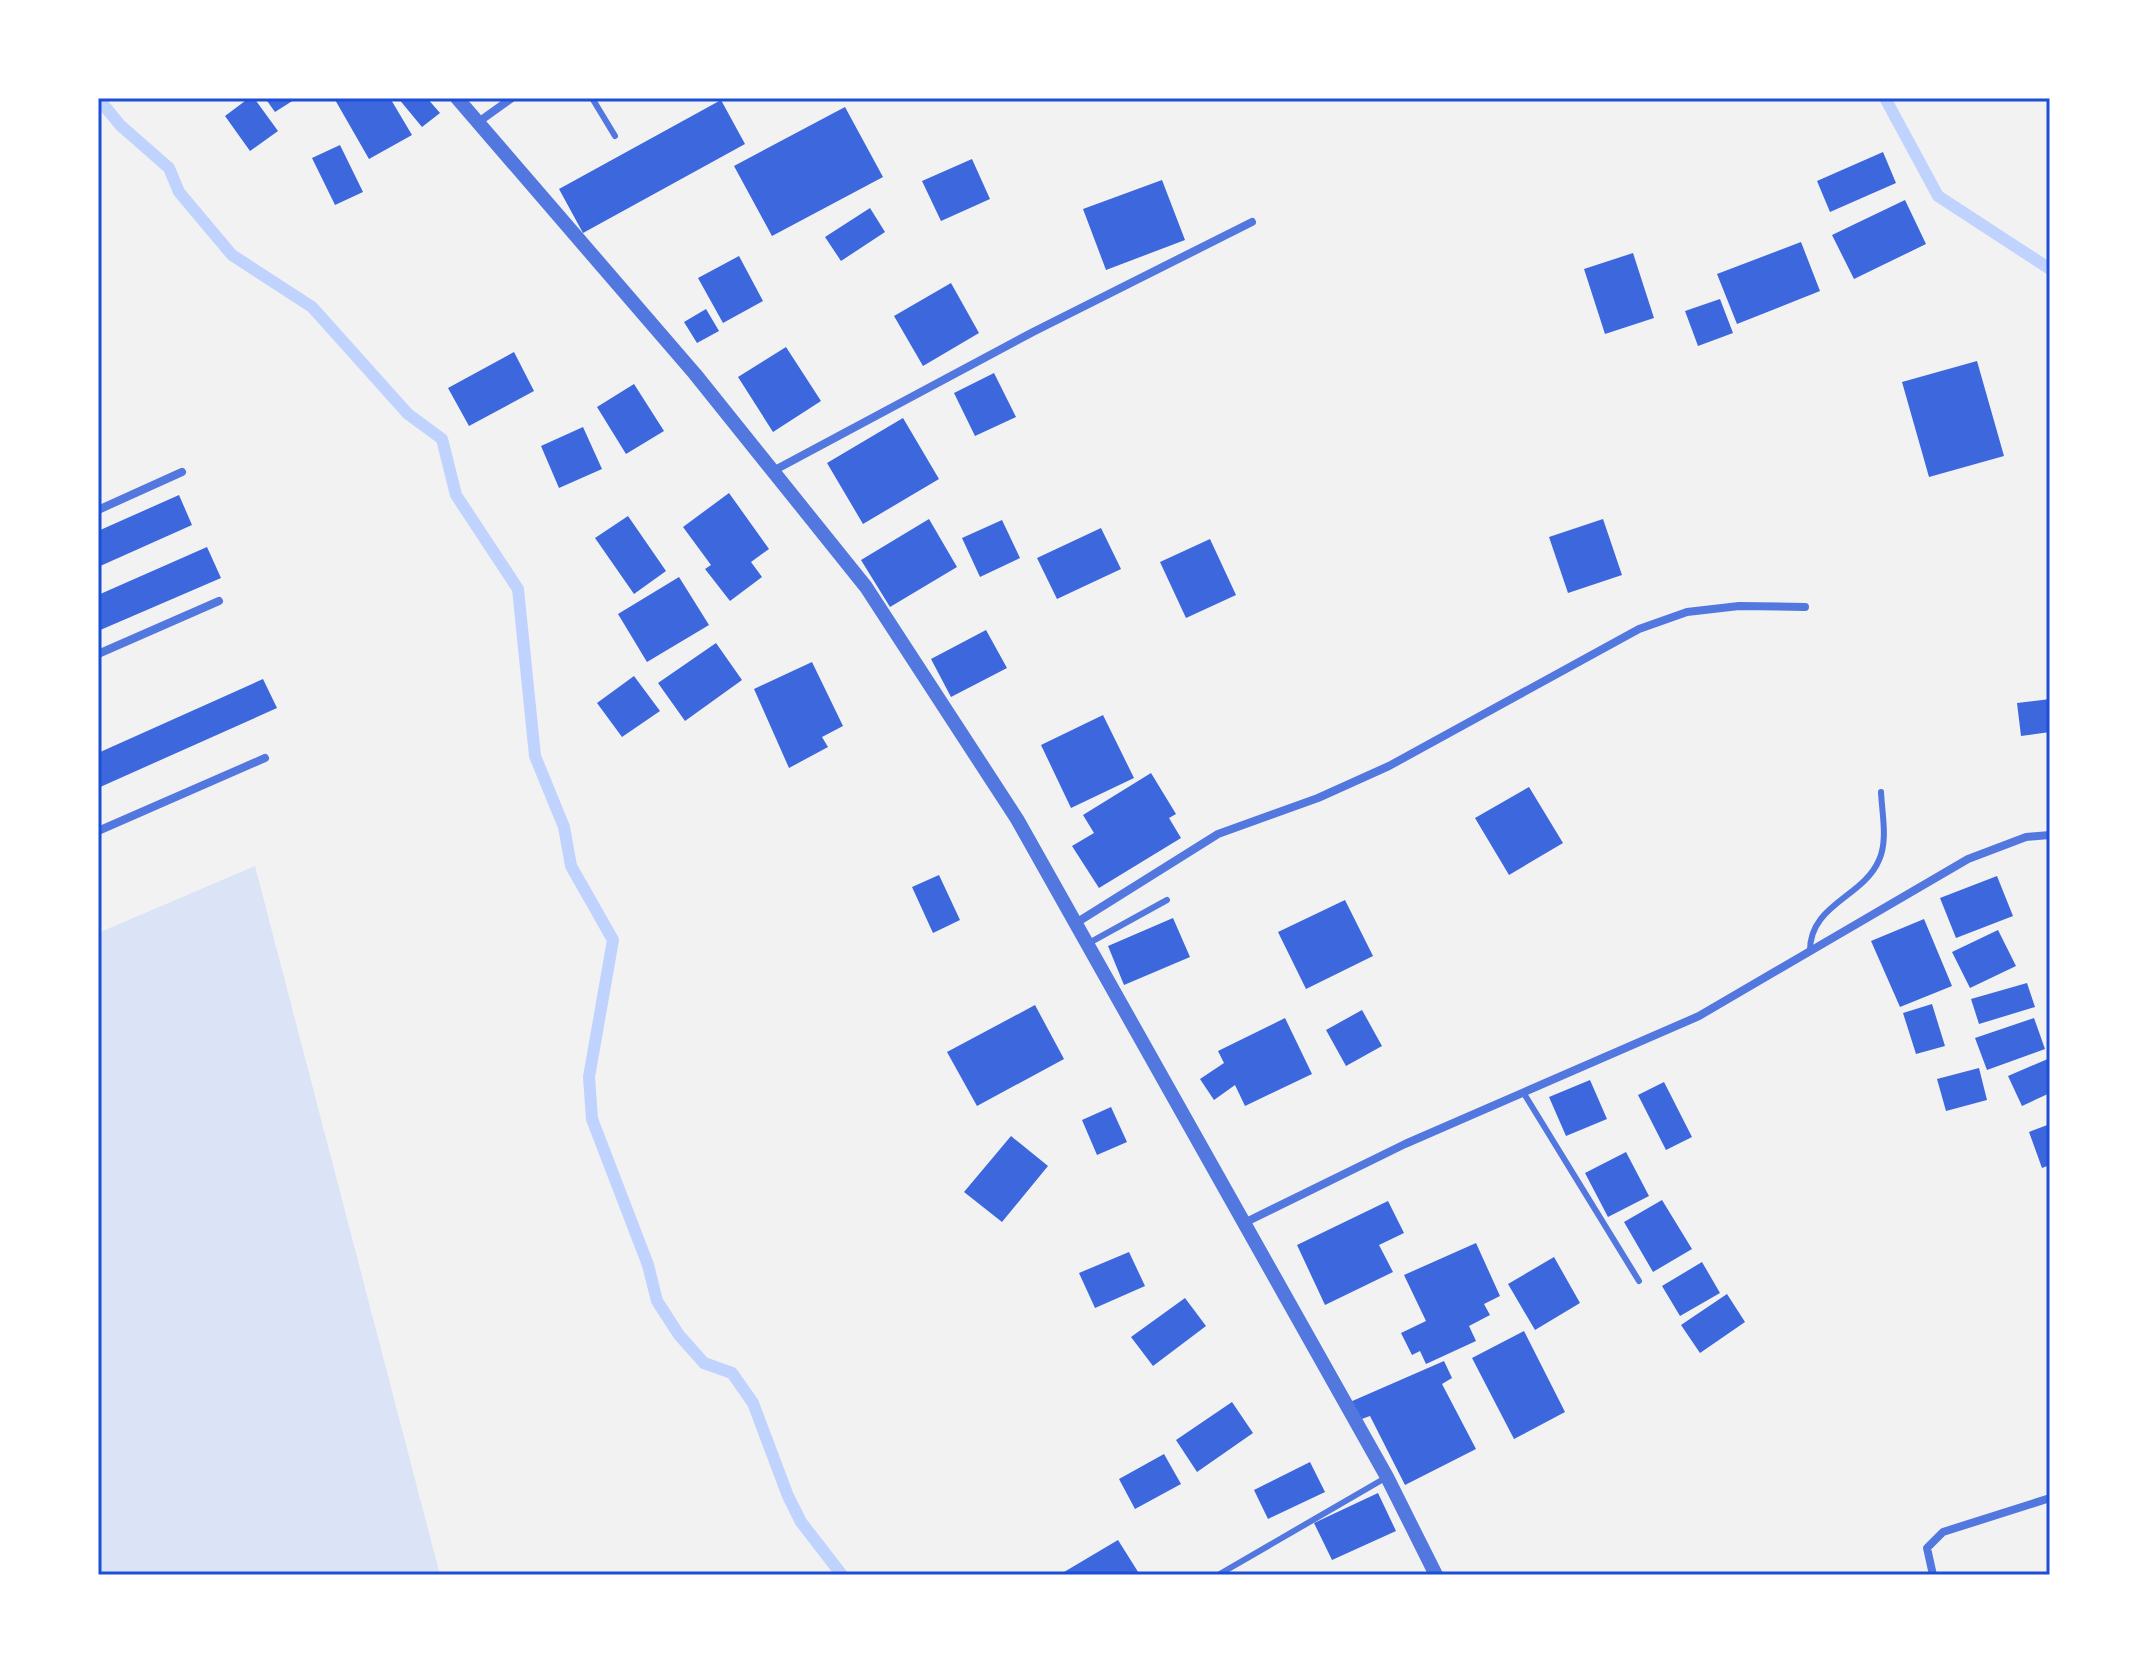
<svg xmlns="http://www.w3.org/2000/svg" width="2148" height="1673" viewBox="0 0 2148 1673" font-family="'Varela Round',sans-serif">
  <rect width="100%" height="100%" fill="#f2f2f2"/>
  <path fill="#dbe4f7" d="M255,866L440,1575H98V933Z"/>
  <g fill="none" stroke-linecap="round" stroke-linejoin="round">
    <path stroke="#bfd3fe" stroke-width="12" d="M98,98L120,125L169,168L179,192L232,255L312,307L408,414L442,439L456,495L518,589L535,756L564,827L571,866L613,940L589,1077L592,1119L648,1265L657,1301L679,1335L704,1363L732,1373L753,1403L788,1496L801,1522L842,1575
      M1885,98L1938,196L2050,269"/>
  </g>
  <path fill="#3d67dc" d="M249,98H254L278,131L250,151L225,116Z
    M265,98H297L275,112Z
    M334,98H390L412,135L369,159Z
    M398,98H427L440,113L422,127Z
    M721,100L745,144L583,233L559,189Z
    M845,107L883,177L772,236L734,166Z
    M340,145L363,192L335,205L312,158Z
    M1883,152L1896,183L1830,212L1817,181Z
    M972,159L990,199L941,221L922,181Z
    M1162,180L1185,240L1106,270L1083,209Z
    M1905,200L1926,244L1854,279L1832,235Z
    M870,208L885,232L841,261L825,237Z
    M1801,242L1820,291L1737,324L1717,274Z
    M1633,253L1654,318L1605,334L1584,269Z
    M739,256L763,301L723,323L698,278Z
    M951,283L979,333L923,366L894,316Z
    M1720,299L1733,333L1698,346L1685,311Z
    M706,309L719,331L697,343L684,322Z
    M786,347L821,401L773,432L738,377Z
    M514,352L534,391L469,426L448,388Z
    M1977,361L2004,456L1929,477L1902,382Z
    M994,373L1016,417L975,436L954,393Z
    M634,384L664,431L626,454L597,407Z
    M903,418L939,479L863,524L827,463Z
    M583,427L602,469L559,488L541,446Z
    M729,493L769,549L751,562L762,577L730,601L705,569L711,565L683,527Z
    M179,495L192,525L98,567V531Z
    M628,516L666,571L634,594L595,538Z
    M929,519L957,567L890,607L861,560Z
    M1603,519L1622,575L1568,593L1549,537Z
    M1002,520L1020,558L980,577L962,538Z
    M1101,528L1121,569L1057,599L1037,558Z
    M1210,539L1236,595L1186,618L1160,562Z
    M207,547L221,578L98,631V595Z
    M679,577L709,625L647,662L618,614Z
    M986,630L1007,668L951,697L931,659Z
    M716,643L742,680L685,721L658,683Z
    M812,662L843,726L822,737L828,747L789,768L754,689Z
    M634,676L660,711L622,737L597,703Z
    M263,679L277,708L98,788V753Z
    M2050,699V732L2021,736L2017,703Z
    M1103,715L1134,778L1071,808L1041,745Z
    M1151,773L1176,814L1169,818L1181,838L1099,888L1072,846L1094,833L1083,815Z
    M1529,787L1563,843L1509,875L1475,818Z
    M939,875L960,920L933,933L912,887Z
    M1997,876L2013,916L1956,938L1940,898Z
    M1345,900L1373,956L1306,989L1278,932Z
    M1173,918L1190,957L1124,985L1108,946Z
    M1924,919L1952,986L1900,1007L1871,941Z
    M1998,930L2016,966L1970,988L1952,952Z
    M2027,983L2035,1007L1979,1024L1971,999Z
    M1932,1004L1945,1046L1916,1054L1903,1013Z
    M1035,1005L1064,1059L977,1106L947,1052Z
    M1362,1010L1382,1046L1346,1066L1326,1030Z
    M1285,1018L1312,1074L1245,1106L1235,1085L1214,1100L1200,1079L1224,1063L1218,1051Z
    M2034,1018L2045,1049L1987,1070L1975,1038Z
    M2050,1058V1093L2022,1106L2008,1076Z
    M1979,1068L1987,1100L1946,1111L1937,1079Z
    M1590,1080L1607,1119L1566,1136L1549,1097Z
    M1664,1082L1692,1137L1666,1150L1638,1095Z
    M1111,1107L1127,1142L1097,1155L1082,1120Z
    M2050,1124V1165L2042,1168L2029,1132Z
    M1011,1136L1048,1166L1002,1222L964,1192Z
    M1626,1152L1649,1196L1608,1217L1585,1173Z
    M1662,1200L1692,1249L1653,1272L1624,1222Z
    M1388,1201L1404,1233L1379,1245L1393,1272L1325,1305L1297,1245Z
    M1476,1243L1500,1296L1484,1304L1490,1315L1469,1326L1476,1341L1426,1364L1420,1351L1412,1355L1401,1333L1426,1321L1404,1275Z
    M1129,1252L1145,1286L1095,1308L1079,1273Z
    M1554,1257L1580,1303L1535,1330L1508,1284Z
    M1702,1262L1720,1293L1680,1316L1662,1286Z
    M1727,1294L1745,1322L1700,1353L1681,1325Z
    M1185,1298L1206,1326L1153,1366L1131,1337Z
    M1524,1331L1565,1412L1514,1439L1472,1358Z
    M1444,1361L1452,1378L1442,1384L1476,1449L1405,1485L1370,1416L1359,1420L1350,1402Z
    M1232,1402L1253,1433L1197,1472L1176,1440Z
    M1164,1454L1181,1484L1135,1509L1119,1479Z
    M1310,1462L1325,1492L1268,1519L1254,1490Z
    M1378,1493L1396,1531L1332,1560L1314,1523Z
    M1118,1540L1140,1575H1059Z"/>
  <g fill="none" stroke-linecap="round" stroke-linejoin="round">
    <path stroke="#5277de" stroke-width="6" d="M592,98L615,136
      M1089,943L1167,900
      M1810,952C1809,904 1863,898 1879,860C1888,841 1882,813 1881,792
      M1523,1092L1639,1281
      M1218,1575L1387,1477"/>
    <path stroke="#5277de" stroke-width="8" d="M477,123L512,98
      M773,471L1033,332L1252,222
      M98,510L182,472
      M98,654L219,601
      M98,831L265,758
      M1076,923L1218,834L1318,798L1389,766L1639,629L1687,612L1739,606L1805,607
      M1244,1223L1405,1144L1699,1016L1968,859L2026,837L2050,835
      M1933,1575L1927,1548L1943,1532L2050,1498"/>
    <path stroke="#5277de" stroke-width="14" d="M457,98L695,374L866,587L1017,819L1387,1477L1436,1575"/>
  </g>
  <rect width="2148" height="1673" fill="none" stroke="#ffffff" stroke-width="200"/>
  <rect x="100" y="100" width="1948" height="1473" fill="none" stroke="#1d4ed8" stroke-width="3"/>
</svg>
